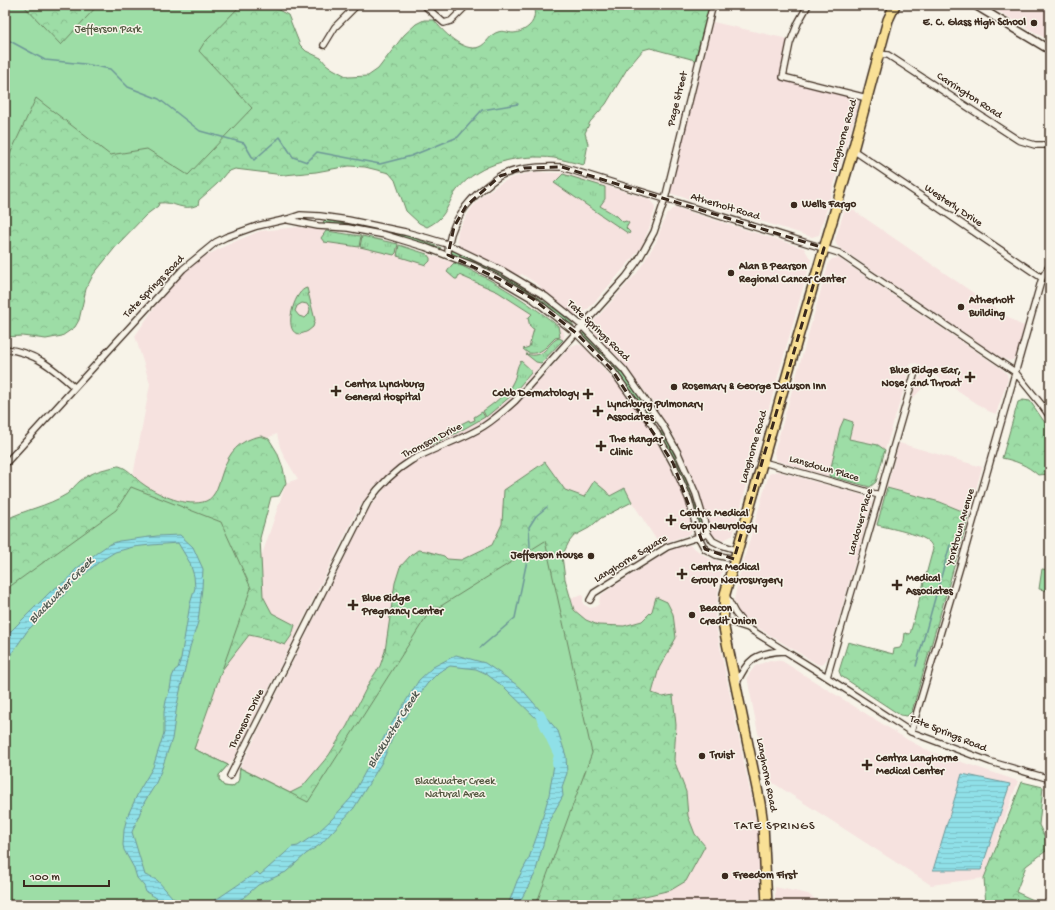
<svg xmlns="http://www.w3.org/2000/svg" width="1055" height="910" viewBox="0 0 1055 910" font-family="'Gochi Hand',sans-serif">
  <defs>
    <pattern id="grass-tufts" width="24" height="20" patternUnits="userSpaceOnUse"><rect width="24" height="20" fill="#9ddda6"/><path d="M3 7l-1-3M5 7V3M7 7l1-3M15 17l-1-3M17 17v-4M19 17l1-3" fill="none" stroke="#88be8e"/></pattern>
    <pattern id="forest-crowns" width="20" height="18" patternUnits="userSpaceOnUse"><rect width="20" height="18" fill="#9ddda6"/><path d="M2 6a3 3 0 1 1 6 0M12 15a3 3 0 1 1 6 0" fill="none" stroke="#88be8e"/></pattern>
    <pattern id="water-rules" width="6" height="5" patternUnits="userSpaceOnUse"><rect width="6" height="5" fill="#8fe0e8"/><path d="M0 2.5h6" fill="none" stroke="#7cc0c7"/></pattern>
  </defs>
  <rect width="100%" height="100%" fill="#f7f3e8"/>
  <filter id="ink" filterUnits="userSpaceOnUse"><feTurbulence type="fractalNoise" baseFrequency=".025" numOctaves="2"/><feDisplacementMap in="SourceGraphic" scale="8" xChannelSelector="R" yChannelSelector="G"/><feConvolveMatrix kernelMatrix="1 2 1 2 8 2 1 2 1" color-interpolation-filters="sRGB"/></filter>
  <g filter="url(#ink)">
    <path fill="#f6e2df" d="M987,5H1050V41Z
      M713,22L788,39L781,75L786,81L857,99L859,102L819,235L812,237L669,193Z
      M537,172L564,173L646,198L651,201L654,205L655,209L650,226L642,245L632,259L593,304L582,314L577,316L571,313L541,290L540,286L522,274L519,276L465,249L459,245L457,239L458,230L471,209L482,196L499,184L511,178L524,174Z
      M846,205L1017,323L1024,326L1016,356L1013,360L1009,361L1000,357L837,246L835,240Z
      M677,208L804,248L811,260L739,513L733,535L724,540L715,537L712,533L699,492L688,466L674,436L652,401L619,358L596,335L593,329L594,321L637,273L656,242L666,215L672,209Z
      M298,227L361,236L386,241L407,247L454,263L492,283L528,304L562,328L564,333V337L559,344L521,387L526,395L570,347L576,344L583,346L624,391L645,421L673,472L685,499L693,523V528L691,533L685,536L659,544L632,502L625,488L612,496L594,482L584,497L565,490L545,462L504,490L502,524L492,545L461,560L447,559L444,556L426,551L395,583L385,651L380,666L370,681L347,726L329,755L302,787L290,793L240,768L370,507L384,490L376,484L358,509L234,758L228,765L194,749L251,588L286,483L298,479L285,458L280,447L277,434L254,443L221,522L131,487L150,384L135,336L158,302L194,262L229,244L260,231Z
      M838,258L1002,369L1007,374L1008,379L996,414L988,411L935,375L912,399L916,381L920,378L923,372L921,366L916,363L911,364L907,370V379L885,450L878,445L849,439L840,428L829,476L777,461L774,453L829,262L832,259Z
      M899,443L982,467L969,515L962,511L940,502L887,488V487Z
      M777,471L862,495L869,498L872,503L827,659L822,665L817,664L747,621L739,613L734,600L739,576L769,474Z
      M690,545L708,558L719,561L723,567L719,584L715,614L716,627L758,830L760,905H623L632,899L671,890L705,846L695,834L688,816L686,792L674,760L676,725L673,695L664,697L652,694L659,668L676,638L652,611L642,621L624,626L598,625L586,620L574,610L571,598L583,595V604L590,608L595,607L599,604L600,596L608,590L667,552L676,548Z
      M770,660L782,661L908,740L929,751L1018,781L984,878L931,885L767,779L747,677L755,666Z
      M775,887L808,894L823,905H775Z"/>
    <path fill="url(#grass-tufts)" stroke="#6c8462" fill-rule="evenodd" d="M563,174L605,187V199L600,206L617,216L623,222L626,221L629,223L626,228L630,232L629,234L554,183Z
      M325,220L382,229L412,237L441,248L439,249C401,237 364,228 324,223L323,222Z
      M326,231L361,236L359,247L324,242L321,238Z
      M362,236L398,244L396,253L394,255L360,247Z
      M399,245L427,254L430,258V261L426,265L397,256Z
      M451,250C486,266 518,283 549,305C557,311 568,318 574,326L572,327C535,296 495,273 450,253V251Z
      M454,263C466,267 477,274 488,279C513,293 536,308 558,326L560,337L555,338C547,346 541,355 528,353L523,349L529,347L534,329L530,327L528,318L532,314L498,292L459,275L457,279H455L447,272L451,266Z
      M307,288L315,320L313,327L308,331C279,347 292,290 307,288ZM302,303L307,304L310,309L309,314L305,318L299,316L295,311L297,306Z
      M583,333L623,375L643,401L656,422H653C632,390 609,362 582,336L581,334Z
      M559,338L563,340L562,341L541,363L536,362L526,354C546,360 547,342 559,338Z
      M521,361L531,370V373L511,396L486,417L483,411C492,405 509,392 513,382C517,375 516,366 521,361Z
      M482,412L485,417L453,435L447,432V431L469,420L470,422L475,420L474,417Z
      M661,431L670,445L687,483L702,525V531L691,499L676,464L660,433Z
      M445,432L450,436L431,445L427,443H426L428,439Z"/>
    <path fill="url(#forest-crowns)" stroke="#6c8462" d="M5,5H141L226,9L253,5H269L288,15L300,45L306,51L321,58L326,64L333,69L348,77L368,76L378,69L404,35L416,24L424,20H434C442,31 464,53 479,47C487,44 490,34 498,32C503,30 509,33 513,33C521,33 533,26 534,17C535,14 534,9 534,5H710L695,60L650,48L643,50L627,69L606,104L590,122L585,133L588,144L584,165C575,163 564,160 554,158C520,154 480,162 457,190C450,199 447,212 439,219C436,222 431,225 427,227L419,223L406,211L395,180L389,173L365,167L349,166L316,172L284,175L235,169L227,172L217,184L199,200L198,205C182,212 175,201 159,203L158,206L146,215L118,244L93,275L86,289L79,320L75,327L62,336L46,339L22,336L5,337Z
      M1023,400L1030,401L1050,430V474L1038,475C1027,465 1016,461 1002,458L1018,402Z
      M844,419L853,422L849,439L878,445L885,450L876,482L870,487L829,476L840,428Z
      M261,436L269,439L277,452L283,468L286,483L279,496L271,497L260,538L263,596L272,613L295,625L292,635L285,645L268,639L249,635L212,683L194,749L228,765L219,775V780L224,786L232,787C242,780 238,778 240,768L290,793L302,787L329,755L347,726L370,681L380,666L385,651L395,583L400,567L411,555L418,550L426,551L444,556L447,559L461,560L492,545L502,524L504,490L545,462L565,490L584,497L594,481L606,491L610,496L625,488L632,502L601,518L589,528L574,536L569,542L562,556L565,579L574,610L586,620L598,625L624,626L642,621L652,611L656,597L667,602L673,614L676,638L659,668L652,693L663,697L673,695L676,725L674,760L686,792L688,816L695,834L705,846L686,881L671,890L632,899L623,905H518L298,846L5,640V520C26,509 46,507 67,494C72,490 75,485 80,481C89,474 99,470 110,468C113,467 117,466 119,466C130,469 135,479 143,484C158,495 188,508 206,501C227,493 214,444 261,436Z
      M887,488L940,502L962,511L969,515L912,711L907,716L900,715L841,676L839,671L848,642L893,654L894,649L900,648L904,641L905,633L910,634L933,549C932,546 931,543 928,541C920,534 889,528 877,525Z
      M1022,782L1043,787L1039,825L1050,848L1026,866L1016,892L1044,905H986L984,878Z"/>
    <path fill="#9ddda6" stroke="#6c8462" d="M5,5H23L61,45L98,5H241L204,43L199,51L252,108L188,175L147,149L110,155L36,98L5,165Z
      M131,487L221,522L251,588L194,749L228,765L219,775V780L224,786L232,787C242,780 238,778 240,768L308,802L428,614L545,541L592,753L536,905H5V590L116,510Z
      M1042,569L1050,570V591L1039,589Z"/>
    <path fill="url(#water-rules)" stroke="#6d9797" d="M180,535L193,547L203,569L202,588L198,622L190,647L184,673L177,705L172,739L161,771L155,785L145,801L132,832L145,875L157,880L173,898L189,905H164L155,897L146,892L144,886L137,878L134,868L124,850L123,845L124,830L127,817L139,791L153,767L164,733V712L166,701L170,689L172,677L175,670L178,668L181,658L190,604L195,588L194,576L190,563L178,543L151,545L133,547L115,552L99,562L75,582L60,599L28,630L5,663V640L11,631L51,591L67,580L76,569L98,552L108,545L119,541L157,536Z
      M456,655L485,663L520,687L558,731L566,756L567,773L562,787L563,796L550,819L535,874L518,905H508L517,881L529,858L539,830L549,795L557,746L553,732L540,722L505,688L485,673L476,669L450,666L439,672L427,684L413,704L407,716L397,728L382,762L354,808L321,844L306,854L286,872L258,885L243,898L229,905H208L257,872L260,875L292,847L298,846L317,833L332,819L351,798L389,728L419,680L433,667Z
      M962,774L1010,784L981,870H933Z"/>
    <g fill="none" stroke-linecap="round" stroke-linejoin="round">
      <path stroke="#6d9797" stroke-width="1.5" d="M5,40L10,41L45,60L85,64L110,69L128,87L159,99L200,131L244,143L254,160L280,137L293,157L307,162L317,152L380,164L411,156L458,137L482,110L518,104
        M480,648L515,618L530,546L529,527L536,516L547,507
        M916,666L950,545"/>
      <path stroke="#8fe0e8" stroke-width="10" d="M540,715L559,755L557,763"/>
      <defs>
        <path id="minor" d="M424,5L444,23L451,21L467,5
          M808,5L798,23L790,43L783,77L867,98
          M324,45L335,27L357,5
          M879,54L888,55L1018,140L1035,145H1050
          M853,150L1042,278
          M288,220L318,226L348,228L385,235L425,247L474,266L499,279L533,299L576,333L612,370L654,428L673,463L689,500L699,538L705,549L716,555L734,559
          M448,255C447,227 467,200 489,184C493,181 497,177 502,175C521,167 541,166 562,167L839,253L1015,372L1041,404L1050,417
          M5,349C35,352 53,368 74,387
          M763,462L879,495
          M5,464L183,269L216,242L226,237L257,226L288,219L300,215L320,216L348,220L405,232L427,238L447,244L503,271L545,296L569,315L582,326L624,370L662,424L678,453L696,494L708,534L713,541L721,545L737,550
          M726,596L735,613L746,627
          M590,600L594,593L667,547L708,534
          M723,622L733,623L748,628L822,674L911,732L991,762L1050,779
          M827,677L915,372
          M736,685C747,659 756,652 785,651
          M911,732L965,550L1042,278L1050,265
          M230,776L368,502C380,485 394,471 412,460C435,447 462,440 484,426C495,419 505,410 515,401L626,277L639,259L654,232L665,199L711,12L714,5"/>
        <path id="tertiary" d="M975,5L1050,50"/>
        <path id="primary" d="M767,905L763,824L760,803L725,633L723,622L725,594L798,337L853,150L888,20L895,5"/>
      </defs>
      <use href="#minor" stroke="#3b2a1e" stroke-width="8"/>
      <use href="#tertiary" stroke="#3b2a1e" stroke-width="10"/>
      <use href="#primary" stroke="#3b2a1e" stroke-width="12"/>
      <use href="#minor" stroke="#f7f3e8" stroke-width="5.5"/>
      <use href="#tertiary" stroke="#f7f3e8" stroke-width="7"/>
      <use href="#primary" stroke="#f9e096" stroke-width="9"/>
    </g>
  </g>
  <path fill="none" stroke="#3b2a1e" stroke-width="3" stroke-dasharray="8 5" stroke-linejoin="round" d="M562,167L824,248L734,559L705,549L673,463L612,370L576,333L533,299L499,279L448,255L454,227L466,206L500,176L524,168Z"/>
  <g fill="#3b2a1e" stroke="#f7f3e8" stroke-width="1.5">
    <circle cx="1034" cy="23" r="4"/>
    <circle cx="794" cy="205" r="4"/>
    <circle cx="731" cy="273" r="4"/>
    <circle cx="961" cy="307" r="4"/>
    <path d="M968 371h4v4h4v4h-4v4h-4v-4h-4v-4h4z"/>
    <circle cx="674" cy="387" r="4"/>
    <path d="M334 385h4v4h4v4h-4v4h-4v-4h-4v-4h4z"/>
    <path d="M586 388h4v4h4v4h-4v4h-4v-4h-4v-4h4z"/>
    <path d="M596 405h4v4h4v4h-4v4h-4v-4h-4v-4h4z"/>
    <path d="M599 440h4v4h4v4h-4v4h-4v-4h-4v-4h4z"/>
    <path d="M669 514h4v4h4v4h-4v4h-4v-4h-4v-4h4z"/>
    <circle cx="591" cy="556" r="4"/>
    <path d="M680 568h4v4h4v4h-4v4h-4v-4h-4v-4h4z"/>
    <path d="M895 579h4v4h4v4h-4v4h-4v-4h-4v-4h4z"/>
    <path d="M351 599h4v4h4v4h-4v4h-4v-4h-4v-4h4z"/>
    <circle cx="692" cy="615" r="4"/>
    <circle cx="702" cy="756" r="4"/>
    <path d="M865 759h4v4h4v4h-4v4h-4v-4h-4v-4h4z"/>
    <circle cx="725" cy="876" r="4"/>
  </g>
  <g text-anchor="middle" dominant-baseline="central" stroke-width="3" stroke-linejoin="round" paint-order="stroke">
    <g font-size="11" font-weight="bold" fill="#3b2a1e" stroke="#f7f3e8" text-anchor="start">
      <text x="1026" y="23" text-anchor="end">E. C. Glass High School</text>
      <text x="802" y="205">Wells Fargo</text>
      <text x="739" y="267">Alan B Pearson<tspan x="739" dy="13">Regional Cancer Center</tspan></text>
      <text x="969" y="301">Atherholt<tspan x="969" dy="13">Building</tspan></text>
      <text x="961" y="371" text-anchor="end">Blue Ridge Ear,<tspan x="961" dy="13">Nose, and Throat</tspan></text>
      <text x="345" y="385">Centra Lynchburg<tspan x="345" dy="13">General Hospital</tspan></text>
      <text x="682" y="387">Rosemary &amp; George Dawson Inn</text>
      <text x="579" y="394" text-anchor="end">Cobb Dermatology</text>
      <text x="607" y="405">Lynchburg Pulmonary<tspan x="607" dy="13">Associates</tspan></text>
      <text x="610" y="440">The Hangar<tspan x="610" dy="13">Clinic</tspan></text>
      <text x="680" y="514">Centra Medical<tspan x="680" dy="13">Group Neurology</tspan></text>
      <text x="583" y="556" text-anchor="end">Jefferson House</text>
      <text x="691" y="568">Centra Medical<tspan x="691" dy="13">Group Neurosurgery</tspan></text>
      <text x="906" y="579">Medical<tspan x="906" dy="13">Associates</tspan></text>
      <text x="362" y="599">Blue Ridge<tspan x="362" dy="13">Pregnancy Center</tspan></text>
      <text x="700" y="609">Beacon<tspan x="700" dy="13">Credit Union</tspan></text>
      <text x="710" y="756">Truist</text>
      <text x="876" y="759">Centra Langhorne<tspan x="876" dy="13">Medical Center</tspan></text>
      <text x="733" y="876">Freedom First</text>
    </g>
    <g font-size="11" fill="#545740" stroke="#f7f3e8">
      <text x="108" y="30">Jefferson Park</text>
      <text x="455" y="782">Blackwater Creek<tspan x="455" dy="13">Natural Area</tspan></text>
    </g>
    <g font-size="11" fill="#3b2a1e" stroke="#f7f3e8">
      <text transform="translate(969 96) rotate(33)">Carrington Road</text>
      <text transform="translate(678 99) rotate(-76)">Page Street</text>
      <text transform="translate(844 136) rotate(-74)">Langhorne Road</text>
      <text transform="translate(953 206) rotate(34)">Westerly Drive</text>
      <text transform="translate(725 207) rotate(17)">Atherholt Road</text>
      <text transform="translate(154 287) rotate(-46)">Tate Springs Road</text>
      <text transform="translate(598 331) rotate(44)">Tate Springs Road</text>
      <text transform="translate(432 441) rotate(-27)">Thomson Drive</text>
      <text transform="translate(754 447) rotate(-74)">Langhorne Road</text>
      <text transform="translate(824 469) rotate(16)">Lansdown Place</text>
      <text transform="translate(861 522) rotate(-74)">Landover Place</text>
      <text transform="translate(961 527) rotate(-74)">Yorktown Avenue</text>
      <text transform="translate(631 559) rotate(-31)">Langhorne Square</text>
      <text transform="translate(247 719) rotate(-63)">Thomson Drive</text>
      <text transform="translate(948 734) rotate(22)">Tate Springs Road</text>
      <text transform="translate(766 775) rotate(79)">Langhorne Road</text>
    </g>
    <g font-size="12" font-style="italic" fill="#505850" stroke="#f7f3e8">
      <text transform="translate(62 591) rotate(-46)">Blackwater Creek</text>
      <text transform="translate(394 730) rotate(-58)">Blackwater Creek</text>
    </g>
    <g font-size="12" letter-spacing="1" fill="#3b2a1e" stroke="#f7f3e8">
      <text x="775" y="827">TATE SPRINGS</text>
    </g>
  </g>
  <rect width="1055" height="910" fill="none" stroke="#f7f3e8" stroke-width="20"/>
  <rect x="10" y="10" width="1035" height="890" fill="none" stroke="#3b2a1e" stroke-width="1.5" filter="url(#ink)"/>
  <path d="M24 880v6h85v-6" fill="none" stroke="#3b2a1e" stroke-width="2"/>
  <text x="30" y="880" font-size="12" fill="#3b2a1e" stroke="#f7f3e8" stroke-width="3" paint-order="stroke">100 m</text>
</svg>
